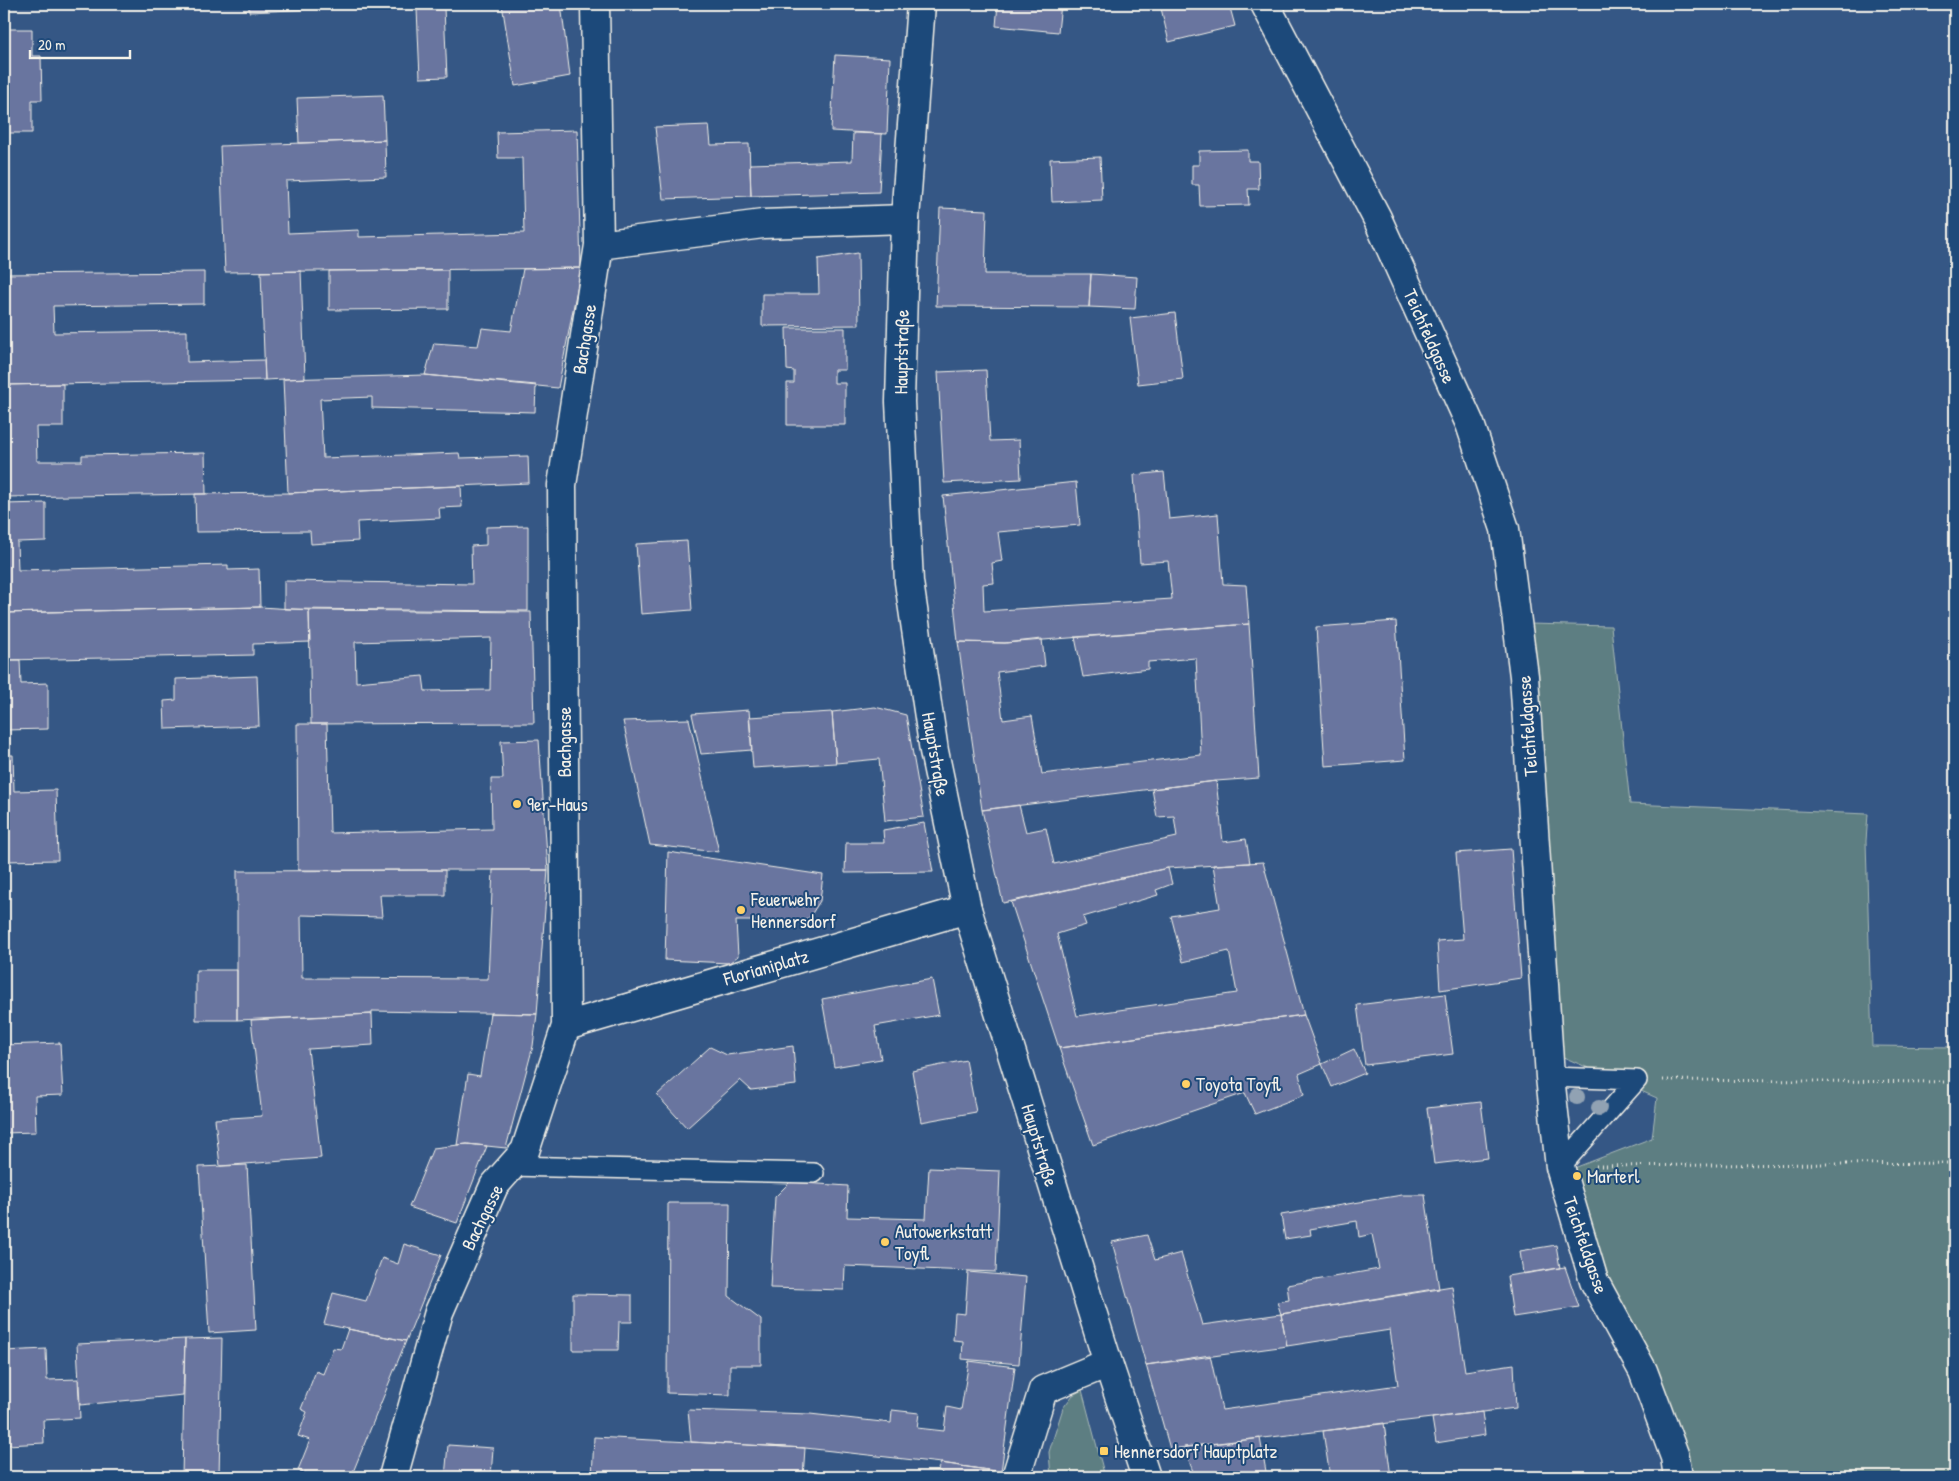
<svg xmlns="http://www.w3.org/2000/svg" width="1959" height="1481" viewBox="0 0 1959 1481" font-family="'Patrick Hand',sans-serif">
  <rect width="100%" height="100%" fill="#355785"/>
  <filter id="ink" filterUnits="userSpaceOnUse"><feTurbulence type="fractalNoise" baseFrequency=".02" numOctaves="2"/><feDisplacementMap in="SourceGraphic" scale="10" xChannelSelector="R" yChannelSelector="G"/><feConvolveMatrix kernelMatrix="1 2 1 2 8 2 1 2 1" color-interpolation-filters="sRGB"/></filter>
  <g filter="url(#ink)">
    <path fill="#5d7e82" stroke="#a8b8b5" d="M1529,624L1611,626L1630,804L1868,814L1866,841L1872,1046L1955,1047V1477H1688L1606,1275L1569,1170L1652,1138L1657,1098L1561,1056Z
      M1082,1390L1105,1477H1051L1049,1452L1063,1408L1073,1395Z"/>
    <path fill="#69749f" stroke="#f4f1e8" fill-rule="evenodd" d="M249,4H423L249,12Z
      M502,4H561L570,76L515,86Z
      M998,4H1061L1058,32L996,26Z
      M1160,4H1229L1235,26L1169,42Z
      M444,8L447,77L420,78L417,9Z
      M4,29H32V56H41L42,100H32V133H4Z
      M835,55L890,58L887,134L831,131Z
      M383,95L385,140L299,143L297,98Z
      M709,125L711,145L749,144L751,196L663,199L655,127Z
      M577,130L581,268L225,272L220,146L385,140L386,177L286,181L288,233L359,230V237L524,233L522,158H498L497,132Z
      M853,133L882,134L879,192L751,196L750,164L852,161Z
      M1248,150V161H1258L1259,189H1248L1249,205L1200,206L1199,185H1192V165H1199V151Z
      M1100,157L1102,200L1052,202L1050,159Z
      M940,208L987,210L985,274H1091L1089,307L936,306Z
      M858,253L859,325L762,326V294H819L818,259Z
      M581,268L558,388L425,375L434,343L478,346L482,328L511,331L523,269Z
      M448,270V309L329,310V271Z
      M301,271L305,378L265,380L261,272Z
      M204,272V304L53,306L54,333L187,331V362L264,360L265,380L4,385V274Z
      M1091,274L1137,277L1135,309L1089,307Z
      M1175,313L1183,379L1138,384L1130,318Z
      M786,328H845V370H834V383H845V425H787V383H794V371L787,370Z
      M986,370L990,441L1019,440L1021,479L944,483L938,372Z
      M425,375L536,385L535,412L372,408V397L320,399L323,458L459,453L460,458L528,456L529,483L288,493L283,379Z
      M63,384V427H36L37,461H82V455L205,453L206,494L4,497V385Z
      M1164,472L1169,519L1218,514L1223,584L1246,585L1249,624L1005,643L958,642L943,496L1076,482L1080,525L998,532L1002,561L992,563L994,583L983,584L984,611L1172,599L1168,561L1140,563L1134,475Z
      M461,486L462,507L439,508L440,518L357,522L358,541L311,544L310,531L196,532L195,494L288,493Z
      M46,503V541L17,542L18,570L228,565V570L259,569L260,607L4,613V504Z
      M528,526V611L284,609V581L472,584L471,546L486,545V527Z
      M687,541L692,610L641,614L636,544Z
      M260,607L309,610L310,642L253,644V655L4,660V613Z
      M309,610L531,612L534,723L311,724ZM491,638L490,690L425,691L423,676L356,682L355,642Z
      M1396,621L1405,760L1325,766L1316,627Z
      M1249,624L1259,778L1216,781L982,810L958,642L1005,643L1042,639L1045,666L997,672L1003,720L1032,716L1042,774L1201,755L1196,658L1148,662V669L1083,677L1075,637Z
      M4,660H20L21,684L48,683V729L4,730Z
      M257,676L259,726L165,729L164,701L176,700V679Z
      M875,707L906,715L924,817L885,821L879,759L836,763L832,712Z
      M749,710L752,750L701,754L692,714Z
      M832,712L836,763L753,768L749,717Z
      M689,719L719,852L650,845L623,721Z
      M297,724H327L330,833L492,829L491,779H503L501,741L539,740L548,870H298Z
      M4,755H13L14,791L56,790L58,860L4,861Z
      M1216,781L1223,842L1246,839L1250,863L1168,868L1003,903L982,810L1019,805L1026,832L1046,828L1054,864L1177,837L1174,816L1157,817L1152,789Z
      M924,823L933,872L845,873L846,843H884L883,830Z
      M1511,849L1521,978L1440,990L1437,941L1463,939L1456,853Z
      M668,852L823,875L820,901L809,918L797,921H736L738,956L729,963L665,960Z
      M1263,862L1304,1015L1059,1048L1011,902L1168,868L1172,884L1156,890L1158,895L1083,917L1086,925L1057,934L1077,1016L1237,993L1229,951L1183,962L1171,916L1220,908L1213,865Z
      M445,870V895H380L382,917L301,915L302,978L488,979L493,870H548L537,1014L372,1011V1014L237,1020V871Z
      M196,970H237V1020H196Z
      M932,979L939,1015L875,1026L881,1059L834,1067L822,999Z
      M1445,994L1453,1054L1365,1065L1357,1005Z
      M490,1013L537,1014L533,1046L506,1148L467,1144L457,1145L468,1074L480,1076Z
      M372,1014L373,1045L308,1049L321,1158L220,1166L215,1119L262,1116L251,1020Z
      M1304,1015L1322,1064L1299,1074L1304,1095L1255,1114L1245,1093L1093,1145L1059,1048Z
      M60,1043L63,1095L35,1096L36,1132L4,1133V1045Z
      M793,1046L796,1085L751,1090L740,1080L687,1128L657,1095L710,1047L727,1055Z
      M1354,1049L1365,1073L1332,1087L1322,1064Z
      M966,1060L976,1112L921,1122L912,1071Z
      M1481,1102L1488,1158L1434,1164L1427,1108Z
      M467,1144L487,1146L457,1223L409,1207L433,1148Z
      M247,1165L256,1330L209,1333L199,1167Z
      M929,1168L1000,1171L996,1272L845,1266L844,1290L770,1288L775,1197L790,1182L848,1186L847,1217L926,1219Z
      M1402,1195H1425L1439,1289L1281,1314L1277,1302L1289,1300L1287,1285L1379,1269L1372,1234L1359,1237L1357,1221L1310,1229L1311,1235L1285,1239L1281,1215Z
      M668,1203H730L729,1296L761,1320V1365H730V1395L667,1393Z
      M1147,1235L1155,1260L1181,1253L1202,1325L1281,1314L1287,1346L1146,1365L1112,1242Z
      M404,1244L441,1255L406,1341L324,1324L333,1293L366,1301L382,1258L398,1264Z
      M1556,1245L1560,1268L1523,1274L1520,1251Z
      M1565,1267L1579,1307L1513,1317L1507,1276Z
      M968,1272L1026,1277L1019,1364L962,1359L963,1341L953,1340L955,1313L965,1314Z
      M1452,1286L1465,1371L1514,1364L1516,1408L1170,1449L1146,1365L1210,1355L1222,1410L1398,1385L1390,1330L1287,1346L1281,1314Z
      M573,1294L632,1295V1322H619L618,1350H573Z
      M348,1329L406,1341L351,1477H316L298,1470L310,1440L298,1436L307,1412L301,1409L316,1371L323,1374L333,1348L341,1349Z
      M222,1338L219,1477H182L185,1339Z
      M185,1339L183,1395L80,1405L77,1344Z
      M46,1349L47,1380L78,1379L80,1418L43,1420L44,1443L7,1445L4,1351Z
      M969,1361L1015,1367L1001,1472L941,1463L805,1448L691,1442L688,1410L810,1414L891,1423L892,1410L919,1413L917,1428L944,1431L947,1407L961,1410Z
      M1482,1412L1485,1435L1436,1443L1432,1418Z
      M1384,1423L1391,1477H1330L1323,1431Z
      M594,1437L805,1448L803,1477H592Z
      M1260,1438L1267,1477H1195L1184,1447Z
      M448,1445L493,1448L491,1477H445Z
      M941,1463L1001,1472L997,1477H946L938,1469Z
      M301,1472L316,1477H299Z"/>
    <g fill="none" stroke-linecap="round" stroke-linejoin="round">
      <defs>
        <path id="lane" d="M1550,1077L1637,1080
          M510,1166L814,1173
          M1560,1167L1637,1080"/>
        <path id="street" d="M1265,4L1377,218L1470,424L1505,529L1524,676L1550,1077L1560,1167L1594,1281L1643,1371L1675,1457L1678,1477
          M599,245L763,224L905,219
          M566,1026L967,909
          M393,1477L439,1312L494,1186L525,1151L566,1026L562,485L599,245L595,4
          M1016,1477L1043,1390L1108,1363"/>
        <path id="secondary" d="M921,4L905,219L900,402L909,582L934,751L967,909L1108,1363L1146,1477"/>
      </defs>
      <use href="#lane" stroke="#f4f1e8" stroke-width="22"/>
      <use href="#street" stroke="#f4f1e8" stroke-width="31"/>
      <use href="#secondary" stroke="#f4f1e8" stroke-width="31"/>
      <path stroke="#f4f1e8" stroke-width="3" stroke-dasharray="1 4" stroke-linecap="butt" d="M1663,1080L1955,1082
        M1596,1166L1955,1163"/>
      <use href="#lane" stroke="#1f4a7a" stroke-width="19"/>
      <use href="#street" stroke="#1f4a7a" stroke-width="28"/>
      <use href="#secondary" stroke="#1f4a7a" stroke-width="28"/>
    </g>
    <g fill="#91a2b3">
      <circle cx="1577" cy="1097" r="8"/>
      <circle cx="1599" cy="1108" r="8"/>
    </g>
  </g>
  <g fill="#ffd166" stroke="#1f4a7a" stroke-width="2">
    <circle cx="517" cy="804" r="5"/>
    <circle cx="741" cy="910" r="5"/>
    <circle cx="1186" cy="1084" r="5"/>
    <circle cx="1577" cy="1176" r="5"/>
    <circle cx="885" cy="1242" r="5"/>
    <rect x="1099" y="1446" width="10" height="10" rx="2.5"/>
  </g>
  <g text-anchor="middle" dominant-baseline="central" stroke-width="4" stroke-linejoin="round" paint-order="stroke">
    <g font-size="19" fill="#f4f1e8" stroke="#1f4a7a">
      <text transform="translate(1430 336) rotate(66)">Teichfeldgasse</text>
      <text transform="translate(584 339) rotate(-81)">Bachgasse</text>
      <text transform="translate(901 352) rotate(-89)">Hauptstraße</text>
      <text transform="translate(1527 726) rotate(-94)">Teichfeldgasse</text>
      <text transform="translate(564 742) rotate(-90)">Bachgasse</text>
      <text transform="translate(936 754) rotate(80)">Hauptstraße</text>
      <text transform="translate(766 967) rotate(-16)">Florianiplatz</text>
      <text transform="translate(1040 1145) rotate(73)">Hauptstraße</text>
      <text transform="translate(482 1217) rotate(-64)">Bachgasse</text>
      <text transform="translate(1586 1245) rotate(71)">Teichfeldgasse</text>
    </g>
    <g font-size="19" fill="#f4f1e8" stroke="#1f4a7a" text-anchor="start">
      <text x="527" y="804">9er-Haus</text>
      <text x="751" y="899">Feuerwehr<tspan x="751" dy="22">Hennersdorf</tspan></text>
      <text x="1196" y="1084">Toyota Toyfl</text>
      <text x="1587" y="1176">Marterl</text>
      <text x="895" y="1231">Autowerkstatt<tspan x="895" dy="22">Toyfl</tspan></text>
      <text x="1114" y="1451">Hennersdorf Hauptplatz</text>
    </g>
  </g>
  <rect width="1959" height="1481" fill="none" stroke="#1f4a7a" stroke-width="20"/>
  <rect x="10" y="10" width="1939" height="1461" fill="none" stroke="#f4f1e8" stroke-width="2" filter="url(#ink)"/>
  <path d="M30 50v8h100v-8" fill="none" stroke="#f4f1e8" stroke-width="2.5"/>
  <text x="38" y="50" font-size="15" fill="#f4f1e8" stroke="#1f4a7a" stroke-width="4" paint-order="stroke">20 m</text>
</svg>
